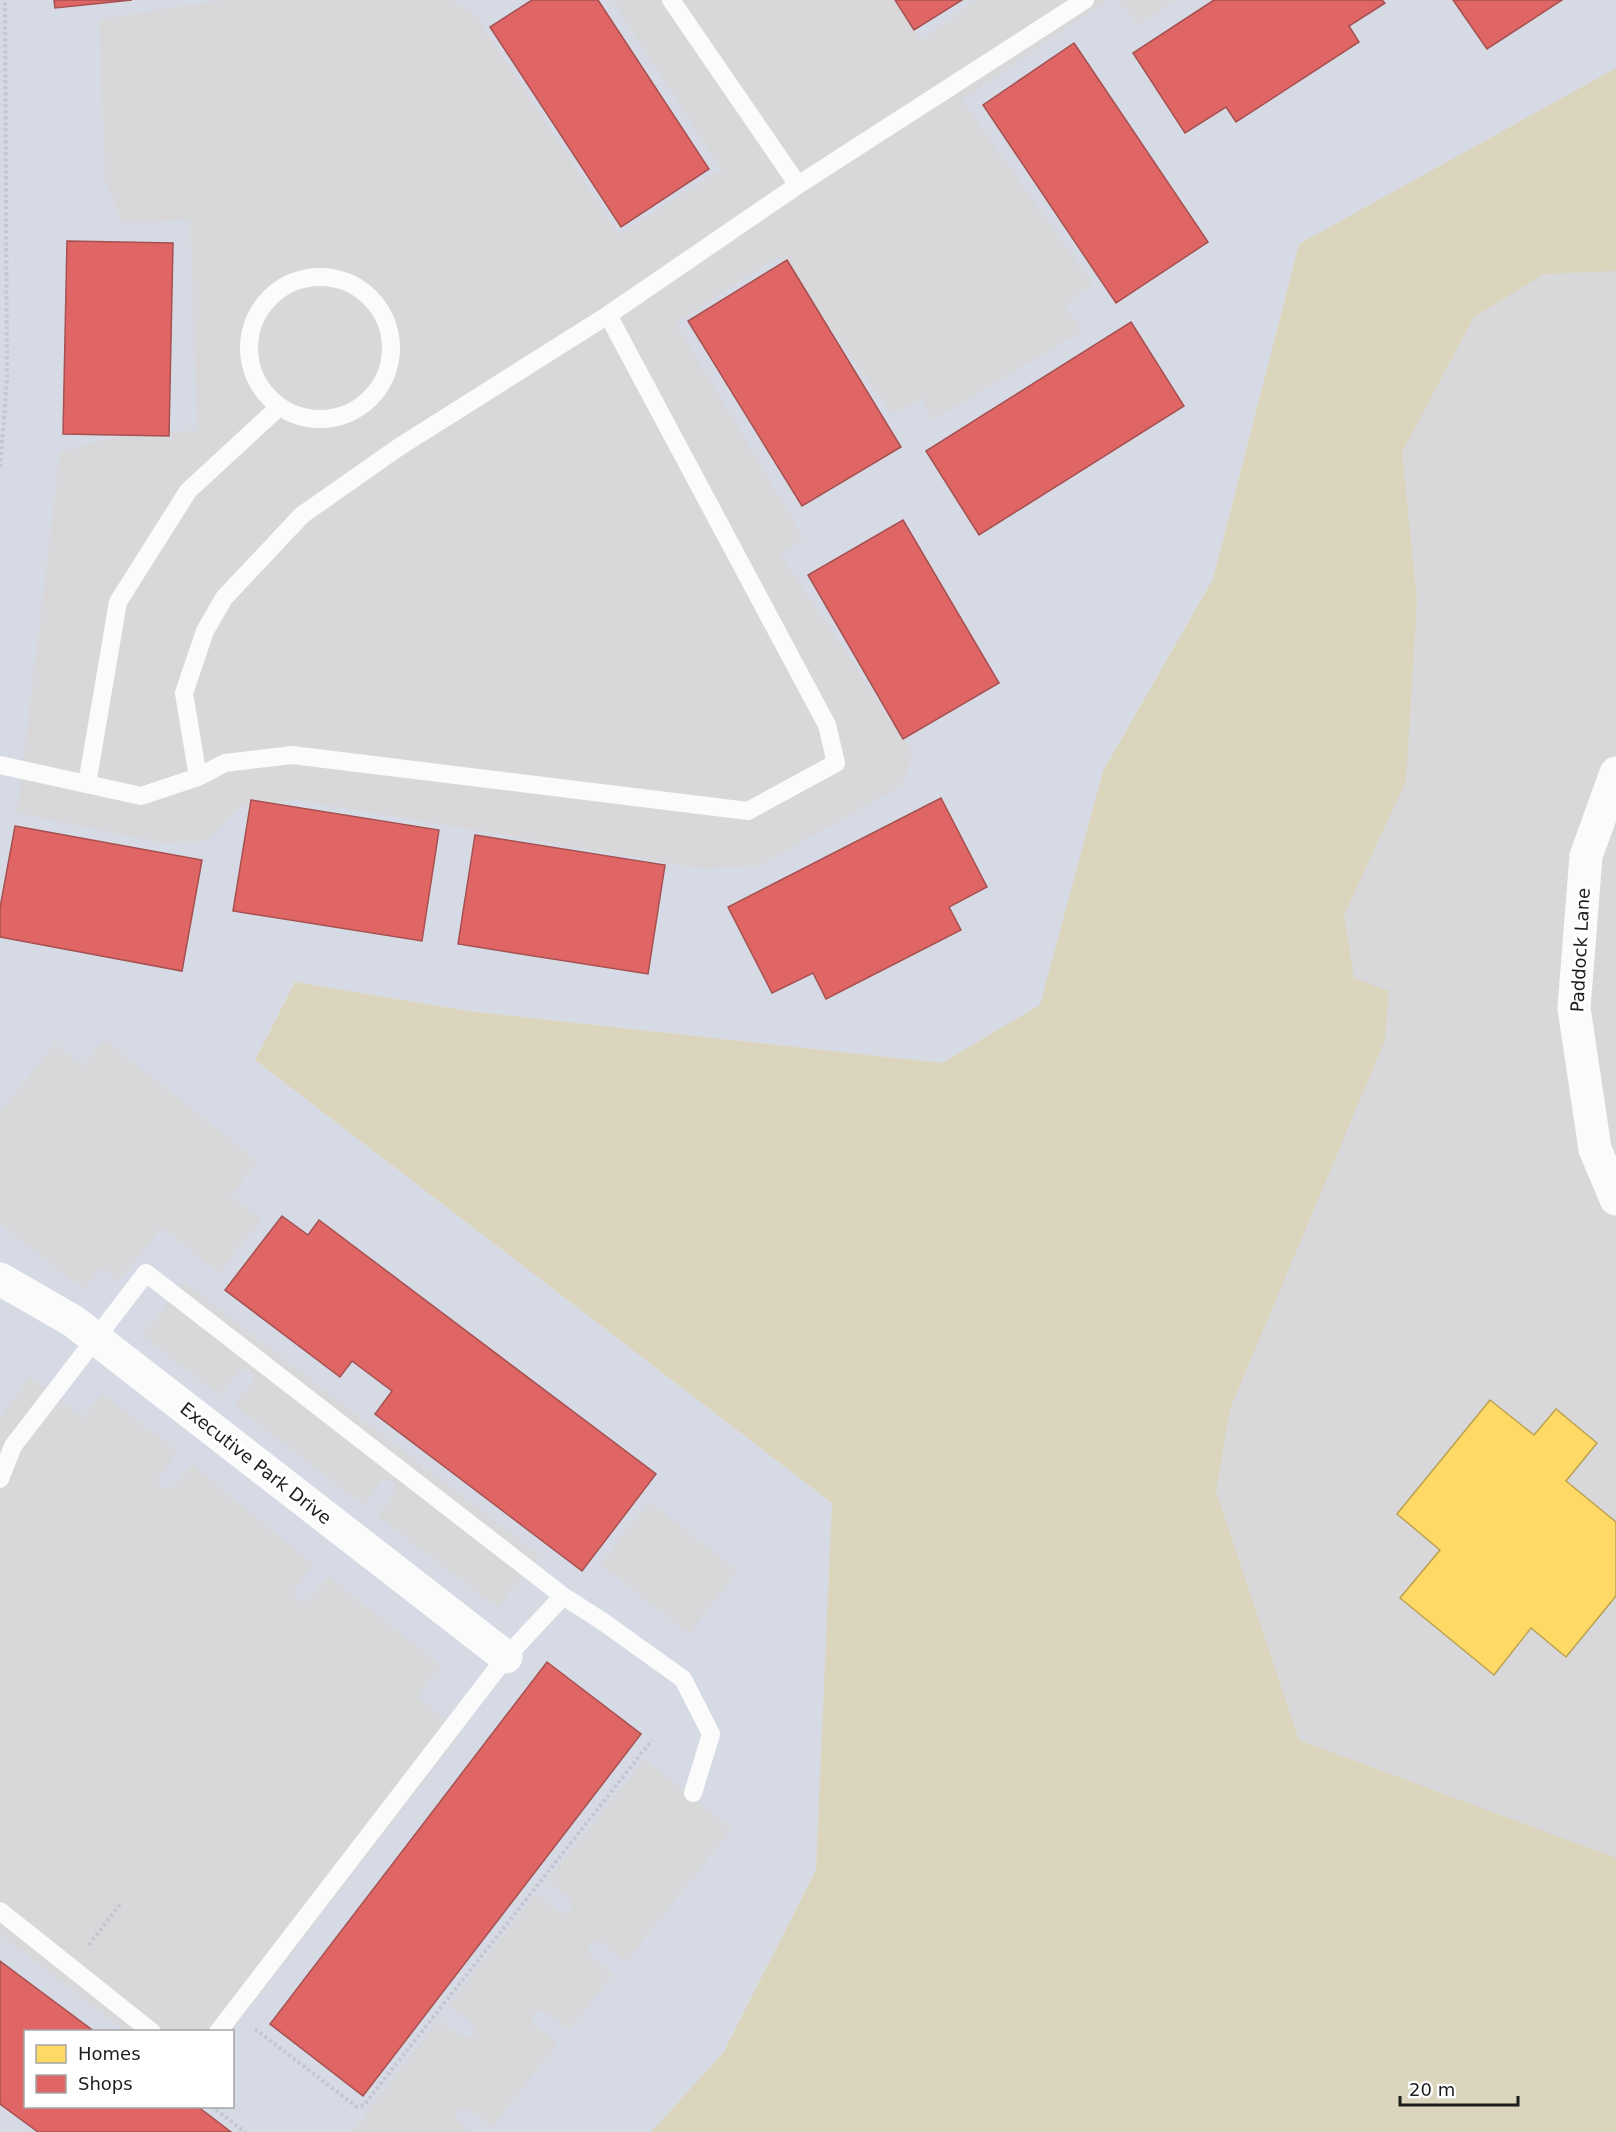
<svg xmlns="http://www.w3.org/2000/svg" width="1616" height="2132" viewBox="0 0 1616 2132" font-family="'DejaVu Sans',sans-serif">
  <rect width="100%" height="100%" fill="#e8e6eb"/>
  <path fill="#d8d8da" d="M1616,147V2132H885L1382,274Z"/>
  <path fill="#d6dae4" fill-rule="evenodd" d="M0,0H1616V68L1299,244L1213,579L1103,771L1041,1005L942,1063L468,1011L295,982L255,1060L832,1503L828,1646L816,1870L723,2053L651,2132H0ZM26,2032H232V2106H26Z"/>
  <path fill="#d8d7da" d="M223,0H451L476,16L619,235L721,169L612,0H893L921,40L976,0H1108L962,100L1093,284L1065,305L1082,331L933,420L921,399L892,414L779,256L676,323L804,538L780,554L913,753L902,786L760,865L703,869L295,800L240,807L207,841L162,843L17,813L60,452L116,437L197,430L190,220L123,223L105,182L99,19Z
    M1118,0H1177L1138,25Z
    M104,1039L258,1161L231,1196L262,1219L219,1273L162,1228L119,1281L101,1267L83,1289L0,1224V1112L55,1043L83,1065Z
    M184,1282L539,1555L498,1608L377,1516L396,1491V1487L392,1480H382L363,1505L234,1405L253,1381V1375L249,1370H240L220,1395L142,1336Z
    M30,1376L83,1417L102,1393L178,1452L159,1477V1483L163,1488L173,1487L192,1464L314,1565L296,1587L294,1593L299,1600L305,1601L310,1598L328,1576L441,1665L417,1697L462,1732L232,2031H125L0,1934V1417Z
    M649,1501L738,1571L689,1634L600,1564Z
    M645,1759L732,1829L626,1962L600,1941L591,1944L588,1949L590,1955L614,1974L569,2030L543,2010L537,2011L533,2014V2023L558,2043L492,2127L467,2108H464L456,2112V2118L471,2132H352L439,2019L464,2038L470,2037L474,2034V2025L449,2005L536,1893L561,1913H564L572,1909V1900L547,1880Z"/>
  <path fill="#dbd5bd" d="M1616,68V271L1544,274L1474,317L1402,452L1417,601L1406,781L1344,915L1354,978L1389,991L1385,1040L1230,1409L1216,1491L1299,1740L1616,1858V2132H651L723,2053L816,1870L832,1503L255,1060L295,982L468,1011L942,1063L1040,1005L1103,771L1213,579L1299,244Z"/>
  <path fill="#ffd966" stroke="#bba150" stroke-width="1.5" d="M1490,1400L1534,1435L1556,1409L1597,1443L1566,1481L1616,1522V1596L1566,1657L1531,1628L1494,1675L1400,1598L1440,1550L1397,1514Z"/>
  <path fill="#e06666" stroke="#a65050" stroke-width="1.5" d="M54,0H132L55,8Z
    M532,0H598L709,169L621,227L490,27Z
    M895,0H962L914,30Z
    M1214,0H1382L1385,3L1349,26L1359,42L1236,122L1226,107L1185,133L1133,53Z
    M1453,0H1562L1487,49Z
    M1074,43L1208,242L1116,303L983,105Z
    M67,241L173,243L169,436L63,434Z
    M787,260L901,447L802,506L688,321Z
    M1131,322L1184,406L979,535L926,451Z
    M903,520L999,683L903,739L808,575Z
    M941,798L987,887L949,907L961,930L826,999L813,973L772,993L728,907Z
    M251,800L439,830L422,941L233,911Z
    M15,826L202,860L182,971L0,937V908Z
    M475,835L665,865L648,974L458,944Z
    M282,1216L308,1235L319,1220L656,1474L582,1571L375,1414L392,1391L352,1361L340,1377L225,1290Z
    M547,1662L641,1734L363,2096L270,2024Z
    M0,1961L95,2032H26V2106H197L231,2132H38L0,2104Z"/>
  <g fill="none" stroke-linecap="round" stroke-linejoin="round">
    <path stroke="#c4c7d1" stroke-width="4" stroke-dasharray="3 3" stroke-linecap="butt" d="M0,467L7,381L5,0
      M89,1945L121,1903
      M255,2029L357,2107L364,2105L652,1740
      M211,2106L245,2132"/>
    <path stroke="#fcfbfc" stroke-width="18" d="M671,0L798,185
      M249 348a71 71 0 1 1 142 0a71 71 0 1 1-142 0Z
      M0,765L141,796L198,777L225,763L292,755L748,811L836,763L827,725L608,315
      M198,777L184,693L205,631L224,598L302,515L399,447L608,315L798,185L1085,0
      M87,784L118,602L188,491L279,407
      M0,1479L13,1446L146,1273L563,1596L602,1621L683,1679L711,1734L693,1793
      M0,1911L152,2032
      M218,2032L506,1657L563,1596"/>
    <path stroke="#fcfbfc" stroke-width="33" d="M1616,773L1586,856L1574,1008L1595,1149L1616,1199
      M0,1279L73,1321L506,1657"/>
  </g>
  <g text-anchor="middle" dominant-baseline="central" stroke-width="6" stroke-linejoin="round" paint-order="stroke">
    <g font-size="18" fill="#1d1d1d" stroke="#fff">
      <text transform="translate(1580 950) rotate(-87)">Paddock Lane</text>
      <text transform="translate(256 1463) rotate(38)">Executive Park Drive</text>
    </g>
  </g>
  <rect x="24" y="2030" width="210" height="78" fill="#ffffff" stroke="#a5a5a5" stroke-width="1.5"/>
  <rect x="36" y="2045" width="30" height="18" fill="#ffd966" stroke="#a5a5a5" stroke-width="1.5"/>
  <text x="78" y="2060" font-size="18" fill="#1d1d1d">Homes</text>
  <rect x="36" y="2075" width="30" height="18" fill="#e06666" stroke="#a5a5a5" stroke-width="1.5"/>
  <text x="78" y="2090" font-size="18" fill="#1d1d1d">Shops</text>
  <path d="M1400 2096v9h118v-9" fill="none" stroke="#1d1d1d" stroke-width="3"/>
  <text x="1409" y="2096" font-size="18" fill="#1d1d1d" stroke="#ffffff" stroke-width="4.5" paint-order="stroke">20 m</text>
</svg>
